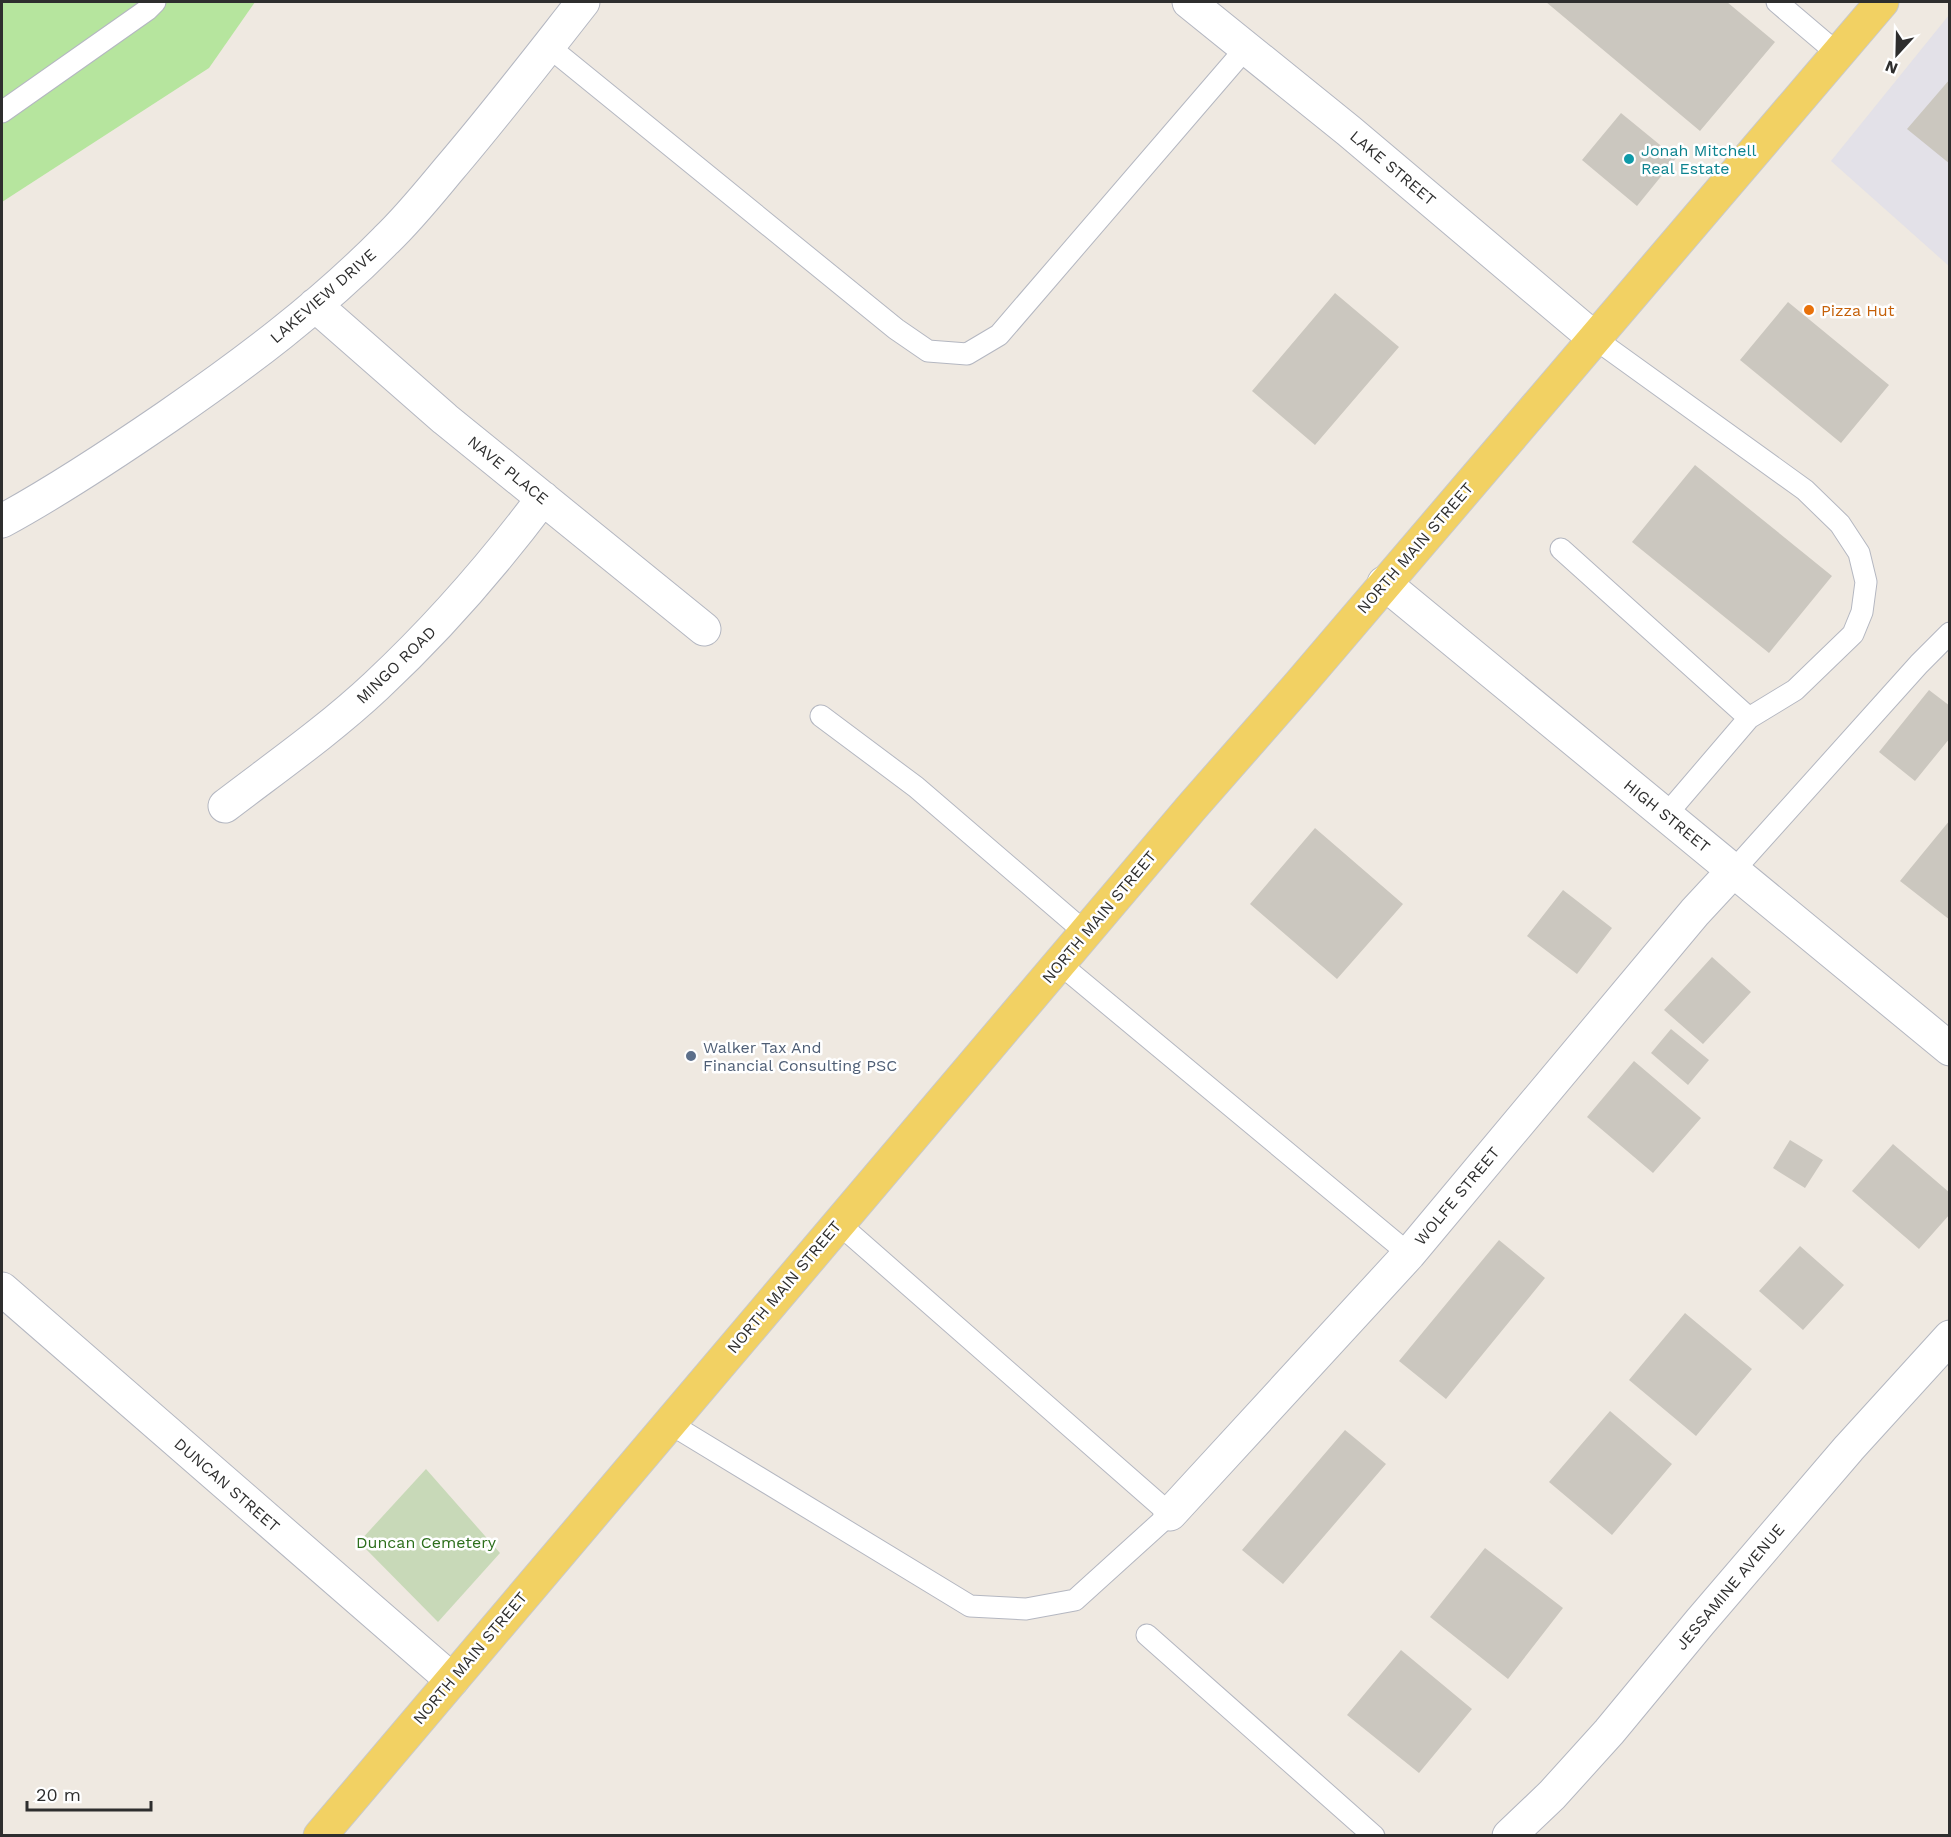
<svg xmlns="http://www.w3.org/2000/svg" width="1951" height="1837" viewBox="0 0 1951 1837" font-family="'Work Sans',sans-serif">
  <rect width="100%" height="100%" fill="#efe9e1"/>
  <path fill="#e3e1e8" d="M1949,15V266L1831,161Z"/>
  <path fill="#b6e59e" d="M2,2H255L209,68L2,202Z"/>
  <path fill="#c8d9b8" d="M426,1469L500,1553L438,1622L359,1542Z"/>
  <path fill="#cbc7bf" d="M1546,2H1727L1775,42L1700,131Z
    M1950,79V164L1907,129Z
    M1621,113L1676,158L1637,206L1582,160Z
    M1335,293L1399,347L1315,445L1252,391Z
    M1788,302L1889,385L1841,443L1740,360Z
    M1695,465L1832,576L1769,653L1632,542Z
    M1929,690L1950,706V738L1915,781L1879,752Z
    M1950,820V920L1900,881Z
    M1315,828L1403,904L1337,979L1250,904Z
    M1563,890L1612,928L1577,974L1527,936Z
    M1712,957L1751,992L1703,1044L1664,1010Z
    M1671,1029L1709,1060L1688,1085L1651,1053Z
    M1634,1061L1701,1118L1653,1173L1587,1117Z
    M1790,1140L1823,1160L1805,1188L1773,1168Z
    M1893,1144L1950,1193V1214L1919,1249L1852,1191Z
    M1499,1240L1545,1278L1446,1399L1399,1361Z
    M1800,1246L1844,1285L1803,1330L1759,1291Z
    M1685,1313L1752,1369L1696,1436L1629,1380Z
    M1610,1411L1672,1464L1612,1535L1549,1482Z
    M1345,1430L1386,1464L1283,1584L1242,1550Z
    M1485,1548L1563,1608L1508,1679L1430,1617Z
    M1401,1650L1472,1709L1419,1773L1347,1715Z"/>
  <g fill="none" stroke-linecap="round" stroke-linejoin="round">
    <defs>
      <path id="service" d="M1777,2L1837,53
        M548,46L896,329L928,351L967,354L999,335L1246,48
        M2,112L147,10L155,2
        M1594,338L1805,490L1840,524L1859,553L1866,582L1862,612L1853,634L1795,690L1749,718
        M1561,549L1749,718L1666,815
        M821,716L916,787L1086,933
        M1734,870L1919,664L1950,633
        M1060,964L1409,1254
        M669,1423L970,1606L1026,1609L1075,1600L1170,1514L838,1223
        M1147,1635L1374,1836"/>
      <path id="minor" d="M1189,2L1349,131L1594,338
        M315,305L445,419L704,629
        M2,521C59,490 113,454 167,417C244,364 320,307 386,240C409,218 429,193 449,169C496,114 539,58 583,2
        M1384,583L1950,1049
        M225,806C276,767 329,730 376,686C437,629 493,565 543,498
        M2,1289L452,1680
        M1170,1514L1409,1254L1695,912L1734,870
        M1509,1836L1552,1795L1609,1732L1700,1622L1849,1448L1950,1337"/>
      <path id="primary" d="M320,1836L1191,808L1299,685L1882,2"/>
    </defs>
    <use href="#service" stroke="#b4b7c1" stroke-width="23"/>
    <use href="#minor" stroke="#b4b7c1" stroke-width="35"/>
    <use href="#primary" stroke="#c9c9c9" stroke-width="35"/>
    <use href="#service" stroke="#fff" stroke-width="21"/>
    <use href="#minor" stroke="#fff" stroke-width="33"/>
    <use href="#primary" stroke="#f2d163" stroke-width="33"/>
  </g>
  <circle fill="#0f9aa8" stroke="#fff" stroke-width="2" cx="1629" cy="159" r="6"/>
  <circle fill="#e8710a" stroke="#fff" stroke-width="2" cx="1809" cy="310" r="6"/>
  <circle fill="#5c6f8a" stroke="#fff" stroke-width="2" cx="691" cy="1056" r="6"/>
  <g text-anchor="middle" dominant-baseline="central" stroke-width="5" stroke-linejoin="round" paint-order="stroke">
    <g font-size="16" fill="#0d838f" stroke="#fff" text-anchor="start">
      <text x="1641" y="150">Jonah Mitchell<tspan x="1641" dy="18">Real Estate</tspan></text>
    </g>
    <g font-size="16" fill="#2e2e2e" stroke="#fff">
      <text transform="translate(1393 168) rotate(40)">LAKE STREET</text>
      <text transform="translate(323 296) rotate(-41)">LAKEVIEW DRIVE</text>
      <text transform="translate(508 470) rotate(39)">NAVE PLACE</text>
      <text transform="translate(1415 548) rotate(-49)">NORTH MAIN STREET</text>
      <text transform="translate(396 665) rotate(-44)">MINGO ROAD</text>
      <text transform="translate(1667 816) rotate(39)">HIGH STREET</text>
      <text transform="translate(1099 917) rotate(-50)">NORTH MAIN STREET</text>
      <text transform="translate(1457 1196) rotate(-50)">WOLFE STREET</text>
      <text transform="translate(784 1287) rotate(-50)">NORTH MAIN STREET</text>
      <text transform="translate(227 1485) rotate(41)">DUNCAN STREET</text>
      <text transform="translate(1730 1587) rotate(-50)">JESSAMINE AVENUE</text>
      <text transform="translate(470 1658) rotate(-50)">NORTH MAIN STREET</text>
    </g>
    <g font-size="16" fill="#c56008" stroke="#fff" text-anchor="start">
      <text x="1821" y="310">Pizza Hut</text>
    </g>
    <g font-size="16" fill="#4e5e75" stroke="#fff" text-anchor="start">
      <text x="703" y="1047">Walker Tax And<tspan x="703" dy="18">Financial Consulting PSC</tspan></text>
    </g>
    <g font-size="16" fill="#2c6e1b" stroke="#fff">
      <text x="426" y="1542">Duncan Cemetery</text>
    </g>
  </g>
  <rect width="1951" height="1837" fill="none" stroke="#2e2e2e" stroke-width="6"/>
  <g transform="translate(1897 54) rotate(202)" stroke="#ffffff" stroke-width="4.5" paint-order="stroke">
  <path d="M0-4.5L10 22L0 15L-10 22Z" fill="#2e2e2e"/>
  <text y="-9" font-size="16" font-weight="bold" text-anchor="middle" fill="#2e2e2e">N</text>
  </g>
  <path d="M27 1801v9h124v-9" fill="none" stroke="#2e2e2e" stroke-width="3"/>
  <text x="36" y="1801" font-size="18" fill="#2e2e2e" stroke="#ffffff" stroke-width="4.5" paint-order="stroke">20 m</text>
</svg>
